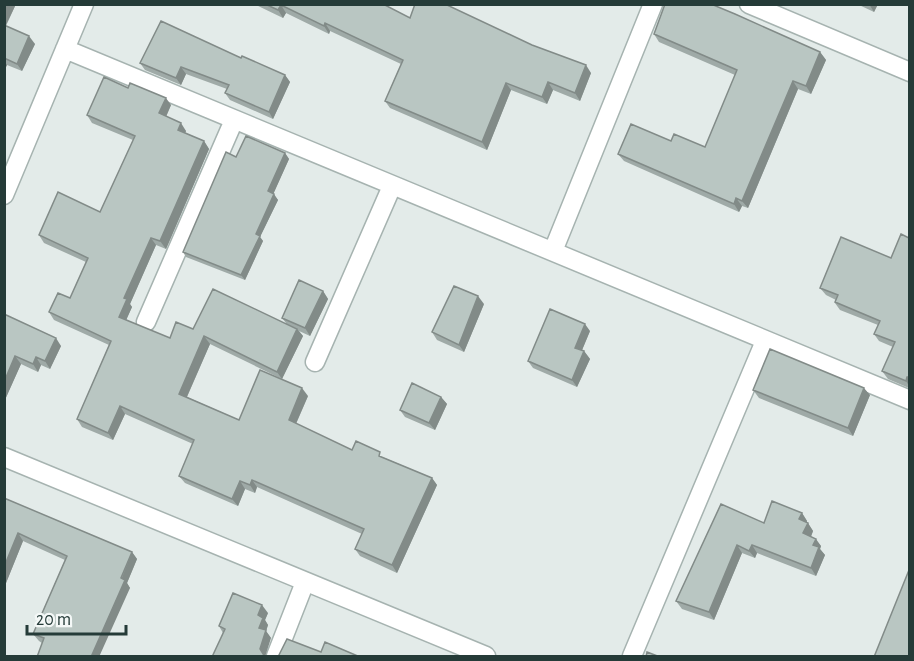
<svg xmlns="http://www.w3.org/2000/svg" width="914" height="661" viewBox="0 0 914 661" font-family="'Alegreya Sans',sans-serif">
  <rect width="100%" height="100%" fill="#e3ebe9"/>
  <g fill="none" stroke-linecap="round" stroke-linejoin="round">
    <defs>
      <path id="minor" d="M749,4L910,72
        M65,49L910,400
        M4,195L84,4
        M553,251L653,4
        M146,322L234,120
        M315,362L392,186
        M4,457L486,656
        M276,656L305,582
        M632,656L765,341"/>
    </defs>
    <use href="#minor" stroke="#a6b3b0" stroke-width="21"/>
    <use href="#minor" stroke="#fff" stroke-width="18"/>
  </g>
  <path fill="#9faaa7" d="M4,4H16L6,26L35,44L22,71L7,65L4,71Z
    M254,4H383L410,18L591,73L580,101L553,90L547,104L511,90L487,150L390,108L385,101L401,64L330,31L329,34L286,13L283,18Z
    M857,4H878L874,12Z
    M654,34L820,52L826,60L811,94L798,89L748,208L742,206L739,212L624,161L618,154L671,141L705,147L735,75L659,42Z
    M241,58L285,75L290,82L273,119L230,100L225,93L227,89L186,74L181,85L145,70L140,63Z
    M128,88L171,105L166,117L186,131L185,133L204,141L209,149L166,249L156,245L130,304L132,307L126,320L170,338L193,329L286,323L282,318L323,291L328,299L310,336L299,331L303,336L282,379L210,344L187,397L239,420L308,396L296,424L352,450L385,458L432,478L437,485L397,573L360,556L355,549L362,534L257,487L255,493L245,489L238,506L185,483L179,476L193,444L125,414L113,440L82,427L77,419L109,345L54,320L49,312L70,298L86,262L44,243L39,235L100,212L133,140L92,123L87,115Z
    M285,153L289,159L273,194L278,200L260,237L263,241L245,280L186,257L183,252L236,157Z
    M909,238V388L888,379L882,371L893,347L879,341L874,334L878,325L840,310L835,303L836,300L826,295L820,288L891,258Z
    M484,304L464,352L437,340L432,332Z
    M4,314L61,346L50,369L41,365L38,372L21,364L4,402Z
    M590,331L582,350L584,351L590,359L577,387L533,368L528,361Z
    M753,390L870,395L853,436L759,398Z
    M441,397L447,404L435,430L405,417L400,410Z
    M4,498L132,552L137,559L127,583L130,588L42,643L39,641L33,634L65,560L23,541L4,588Z
    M721,504L764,523L802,513L807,521V522L813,531L811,537L821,546L820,549L825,555L816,576L757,553L755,558L742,553L714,620L682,609L676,601Z
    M268,613L265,620L268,625L266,631L271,638L223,633L219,626Z"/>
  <path fill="#828b88" d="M7,4H16L4,29V10Z
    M869,4H878L874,12Z
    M281,5L286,13L283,18L278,10Z
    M325,23L330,31L329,34L324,26Z
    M29,36L35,44L22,71L17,64Z
    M820,52L826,60L811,94L806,86Z
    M4,61L7,65L4,71Z
    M586,65L591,73L580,101L575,93Z
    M181,67L186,74L181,85L176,78Z
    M285,75L290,82L273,119L269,112Z
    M793,81L798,89L748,208L742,201Z
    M548,82L553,90L547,104L542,97Z
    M506,83L511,90L487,150L482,142Z
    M166,98L171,105L164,121L159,113Z
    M181,123L186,131L183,137L178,130Z
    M204,141L209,149L166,249L160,241Z
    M285,153L289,159L272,197L268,191Z
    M274,194L278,200L260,237L263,241L245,280L241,275L256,234Z
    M736,198L742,206L739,212L734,204Z
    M151,238L156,245L130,304L132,307L124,325L119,317L124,298Z
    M323,291L328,299L310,336L305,328Z
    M478,296L484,304L464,352L459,345Z
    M585,324L590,331L580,355L575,348Z
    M297,329L303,336L282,379L277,372Z
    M204,336L210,344L185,401L179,394Z
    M56,338L61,346L50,369L45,361Z
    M584,351L590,359L577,387L572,380Z
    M15,356L21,364L4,402V382Z
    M36,357L41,365L38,372L33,364Z
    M907,377L909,380V386L906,381Z
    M302,388L308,396L294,428L289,420Z
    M864,388L870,395L853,436L848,428Z
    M441,397L447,404L435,430L429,423Z
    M120,406L125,414L113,440L108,433Z
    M432,478L437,485L397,573L392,565Z
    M252,480L257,487L255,493L250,485Z
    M240,481L245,489L238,506L232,499Z
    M802,513L807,521L805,527L799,519Z
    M808,523L813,531L809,541L803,533Z
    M18,533L23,541L4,588V567Z
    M816,539L821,546L820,549L825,555L816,576L811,568L813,545Z
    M737,545L742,553L714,620L709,612Z
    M752,545L757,553L755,558L749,551Z
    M132,552L137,559L127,583L130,588L99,657H91Z
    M262,605L268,613L265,620L268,625L266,631L271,638L265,657L260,649L258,615Z"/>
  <path fill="#b9c6c2" stroke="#828b88" stroke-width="1.5" d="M265,4H383L410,18L415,4H445L532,45L586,65L575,93L548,82L542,97L506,83L482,142L385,101L403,60L325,23L324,26L281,5L278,10Z
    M665,4H711L735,14L820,52L806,86L793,81L742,201L736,198L734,204L618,154L631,124L671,141L674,134L705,147L737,70L654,34Z
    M161,21L241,58L242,56L285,75L269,112L225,93L229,85L181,67L176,78L140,63Z
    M4,25L29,36L17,64L4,58Z
    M104,77L128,88L130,83L166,98L159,113L181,123L178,130L204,141L160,241L151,238L124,298L127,299L119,317L170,338L176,322L193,329L213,289L297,329L277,372L204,336L179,394L239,420L260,370L302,388L289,420L352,450L356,441L380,452L379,456L432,478L392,565L355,549L364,529L252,480L250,485L240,481L232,499L179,476L194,440L120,406L108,433L77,419L111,341L49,312L58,293L70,298L88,258L39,235L58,192L100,212L135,136L87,115Z
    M246,136L285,153L268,191L274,194L256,234L260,236L241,275L183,252L226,152L236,157Z
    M901,234L909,238V377H907L906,381L882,371L895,342L874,334L880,321L835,302L838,295L820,288L841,237L891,258Z
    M299,280L323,291L305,328L282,318Z
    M454,286L478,296L459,345L432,332Z
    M550,309L585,324L575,348L584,351L572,380L528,361Z
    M4,314L56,338L45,361L36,357L33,364L15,356L4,382Z
    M770,349L864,388L848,428L753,390Z
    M412,383L441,397L429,423L400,410Z
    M4,498L132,552L121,578L125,580L91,657H37L44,638L33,634L67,556L18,533L4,567Z
    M772,501L802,513L799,519L808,523L803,533L816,539L813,545L819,547L811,568L752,545L749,551L737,545L709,612L676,601L721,504L764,523Z
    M909,570V657H874Z
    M233,593L262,605L258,615L263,618L259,628L266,630L260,649L265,657H212L225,629L219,626Z
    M287,639L321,652L325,642L360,657H278Z
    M647,652L660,657H646Z"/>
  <rect width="914" height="661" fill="none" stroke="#253b38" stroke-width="12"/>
  <path d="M27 625v9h99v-9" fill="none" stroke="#253b38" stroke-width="3"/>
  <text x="36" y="625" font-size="18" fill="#253b38" stroke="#f4f8f7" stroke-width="4.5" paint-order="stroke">20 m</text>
</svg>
